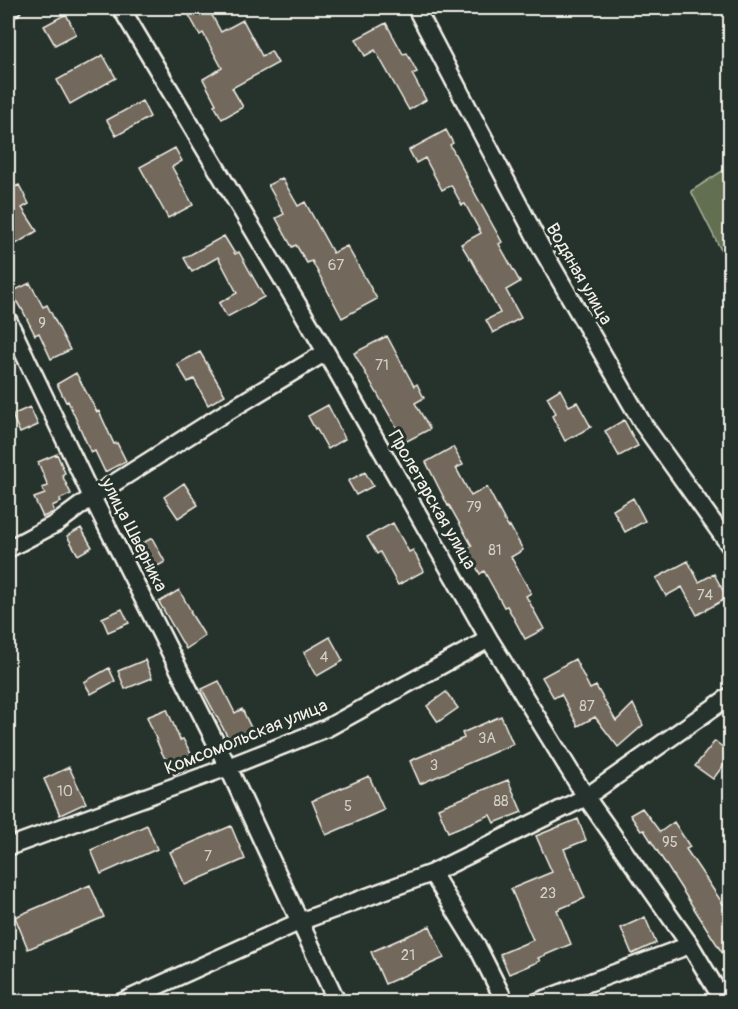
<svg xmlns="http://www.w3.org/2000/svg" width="738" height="1009" viewBox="0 0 738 1009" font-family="Pangolin,sans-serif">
  <rect width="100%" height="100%" fill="#26332d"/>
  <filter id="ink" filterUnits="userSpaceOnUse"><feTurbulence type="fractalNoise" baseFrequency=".0167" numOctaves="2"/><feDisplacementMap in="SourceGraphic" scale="12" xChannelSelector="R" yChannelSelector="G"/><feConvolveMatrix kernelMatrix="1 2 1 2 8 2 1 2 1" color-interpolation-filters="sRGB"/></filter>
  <g filter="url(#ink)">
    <path fill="#627051" stroke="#abb09c" stroke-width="1.5" d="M730,166V268L691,191Z"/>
    <path fill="#72685b" stroke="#f4f1e8" stroke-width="1.5" d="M185,8H208L221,32L243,20L262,56L271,51L278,63L232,88L243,107L222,119L214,105L216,104L203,79L222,68L203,33L200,35Z
      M66,14L76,34L55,45L44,26Z
      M386,23L403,54L407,53L417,72L412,74L426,100L409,110L375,50L365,56L356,39Z
      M103,55L116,78L70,104L57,80Z
      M142,101L150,117L116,136L107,120Z
      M446,130L453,143L450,145L467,177H466L502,242L499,244L520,282L506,290L521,318L493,333L486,320L500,313L471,259H470L461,244L481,233L465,204L462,205L451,185L442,190L425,158L416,163L409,150Z
      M175,148L182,161L172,167L193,205L168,218L140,167Z
      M282,178L298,206L305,202L333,253L347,246L377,299L342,318L312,261L307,263L296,245L292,247L276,218L284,214L268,185Z
      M8,185L10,189L19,185L29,204L22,208L37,231L8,249Z
      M224,236L235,254L239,252L264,297L227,317L219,303L237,293L218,257L192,272L184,258Z
      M30,283L43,307L47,305L70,350L51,359L39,333L35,335L22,309H21L11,292Z
      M387,336L414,386L417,384L424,398L415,403L430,429L405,442L354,353Z
      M200,352L225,395L208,405L194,379L188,382L177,364Z
      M76,373L97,412L99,411L114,444L117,443L126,461L105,472L95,451L91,453L68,401L66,402L57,384Z
      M560,389L569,406L577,402L591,427L565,441L552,416L556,413L547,397Z
      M328,405L345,439L328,449L316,428L315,429L308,416Z
      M30,407L38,425L20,433L12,415Z
      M624,420L638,446L619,456L605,431Z
      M453,447L463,465L456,468L471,496L487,487L508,527L510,526L523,550L511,557L531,593L526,596L544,629L525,639L507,606L504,607L484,571L480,574L467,549L472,546L449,505L448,506L426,462Z
      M57,454L65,473L62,475L71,494L60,499L61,502L52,506L54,512L43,517L34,498L45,494L42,488L48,486L38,462Z
      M365,472L373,486L356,495L348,481Z
      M184,483L198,505L178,518L164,497Z
      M633,498L645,521L625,532L613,510Z
      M393,523L409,552L413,550L424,571L398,585L380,552L377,554L367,537Z
      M81,528L92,547L78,555L67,536Z
      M152,538L165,562L154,568L141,544Z
      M688,561L699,582L714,574L727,598L697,615L682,587L666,596L656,578Z
      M179,590L191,611L190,612L205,636L186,649L159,602Z
      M122,609L129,623L108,632L102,618Z
      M330,637L343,661L317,676L304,652Z
      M575,659L590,689L596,686L616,721L633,704L643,725L618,747L595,717L578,726L561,694L554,698L542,677Z
      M145,660L152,678L125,689L118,671Z
      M109,668L115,681L91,694L84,682Z
      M219,681L235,713L242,709L253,732L231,743L202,689Z
      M446,692L458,708L438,722L427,706Z
      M167,709L180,740L183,739L196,763L174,775L161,751L147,717Z
      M501,716L513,744L420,784L410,761L464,738L462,733Z
      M715,741L730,753V757L713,779L695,766Z
      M69,767L86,803L60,815L44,779Z
      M369,776L384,810L326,835L312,801Z
      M508,780L522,812L494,823L490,815L448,832L438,808Z
      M642,808L660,832L674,822L690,847L686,849L723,904L725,903L730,912V965L644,830L641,831L630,815Z
      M578,819L586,840L564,849L585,898L557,910L571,944L538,958L540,961L509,974L500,954L533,940L511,889L552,872L536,836Z
      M147,825L157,849L101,874L91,850Z
      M231,826L245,859L185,885L170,852Z
      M90,885L104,917L28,949L15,917Z
      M645,917L656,943L632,954L621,928Z
      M430,926L444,958L385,984L371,952Z"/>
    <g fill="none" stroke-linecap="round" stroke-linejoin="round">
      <defs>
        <path id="street" d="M121,8L326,352L489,639L586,797L690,945L724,1002
          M416,8L542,249L643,424L730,546
          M8,10L12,8
          M8,320L92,497L228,767L337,1002
          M8,549L57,523L92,497L220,416L326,352
          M8,847L228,767L327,728L489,639
          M432,873L478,948L505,1002
          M122,1002L299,922L432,873L586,797L730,696
          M537,1002L690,945"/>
      </defs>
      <use href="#street" stroke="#f4f1e8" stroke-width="21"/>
      <use href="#street" stroke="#26332d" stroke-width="16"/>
    </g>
  </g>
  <g text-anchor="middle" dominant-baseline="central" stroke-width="6" stroke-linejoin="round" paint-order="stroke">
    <g font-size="15" fill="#d4cfc5">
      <text x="336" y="265">67</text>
      <text x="42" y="323">9</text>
      <text x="382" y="365">71</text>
      <text x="474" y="507">79</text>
      <text x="495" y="550">81</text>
      <text x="705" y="595">74</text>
      <text x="324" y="657">4</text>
      <text x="587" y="706">87</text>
      <text x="487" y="738">3А</text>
      <text x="434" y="765">3</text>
      <text x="65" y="791">10</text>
      <text x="501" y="801">88</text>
      <text x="348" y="806">5</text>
      <text x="670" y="842">95</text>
      <text x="208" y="856">7</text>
      <text x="548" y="893">23</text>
      <text x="408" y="955">21</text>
    </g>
    <g font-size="18" fill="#f4f1e8" stroke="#26332d">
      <text transform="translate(579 274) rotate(60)">Водяная улица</text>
      <text transform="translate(432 500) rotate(60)">Пролетарская улица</text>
      <text transform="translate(134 535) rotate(63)">улица Шверника</text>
      <text transform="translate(246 737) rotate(-22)">Комсомольская улица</text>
    </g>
  </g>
  <rect width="738" height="1009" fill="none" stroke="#26332d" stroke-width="30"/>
  <rect x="15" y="15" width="708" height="979" fill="none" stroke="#f4f1e8" stroke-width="2" filter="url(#ink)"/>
</svg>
